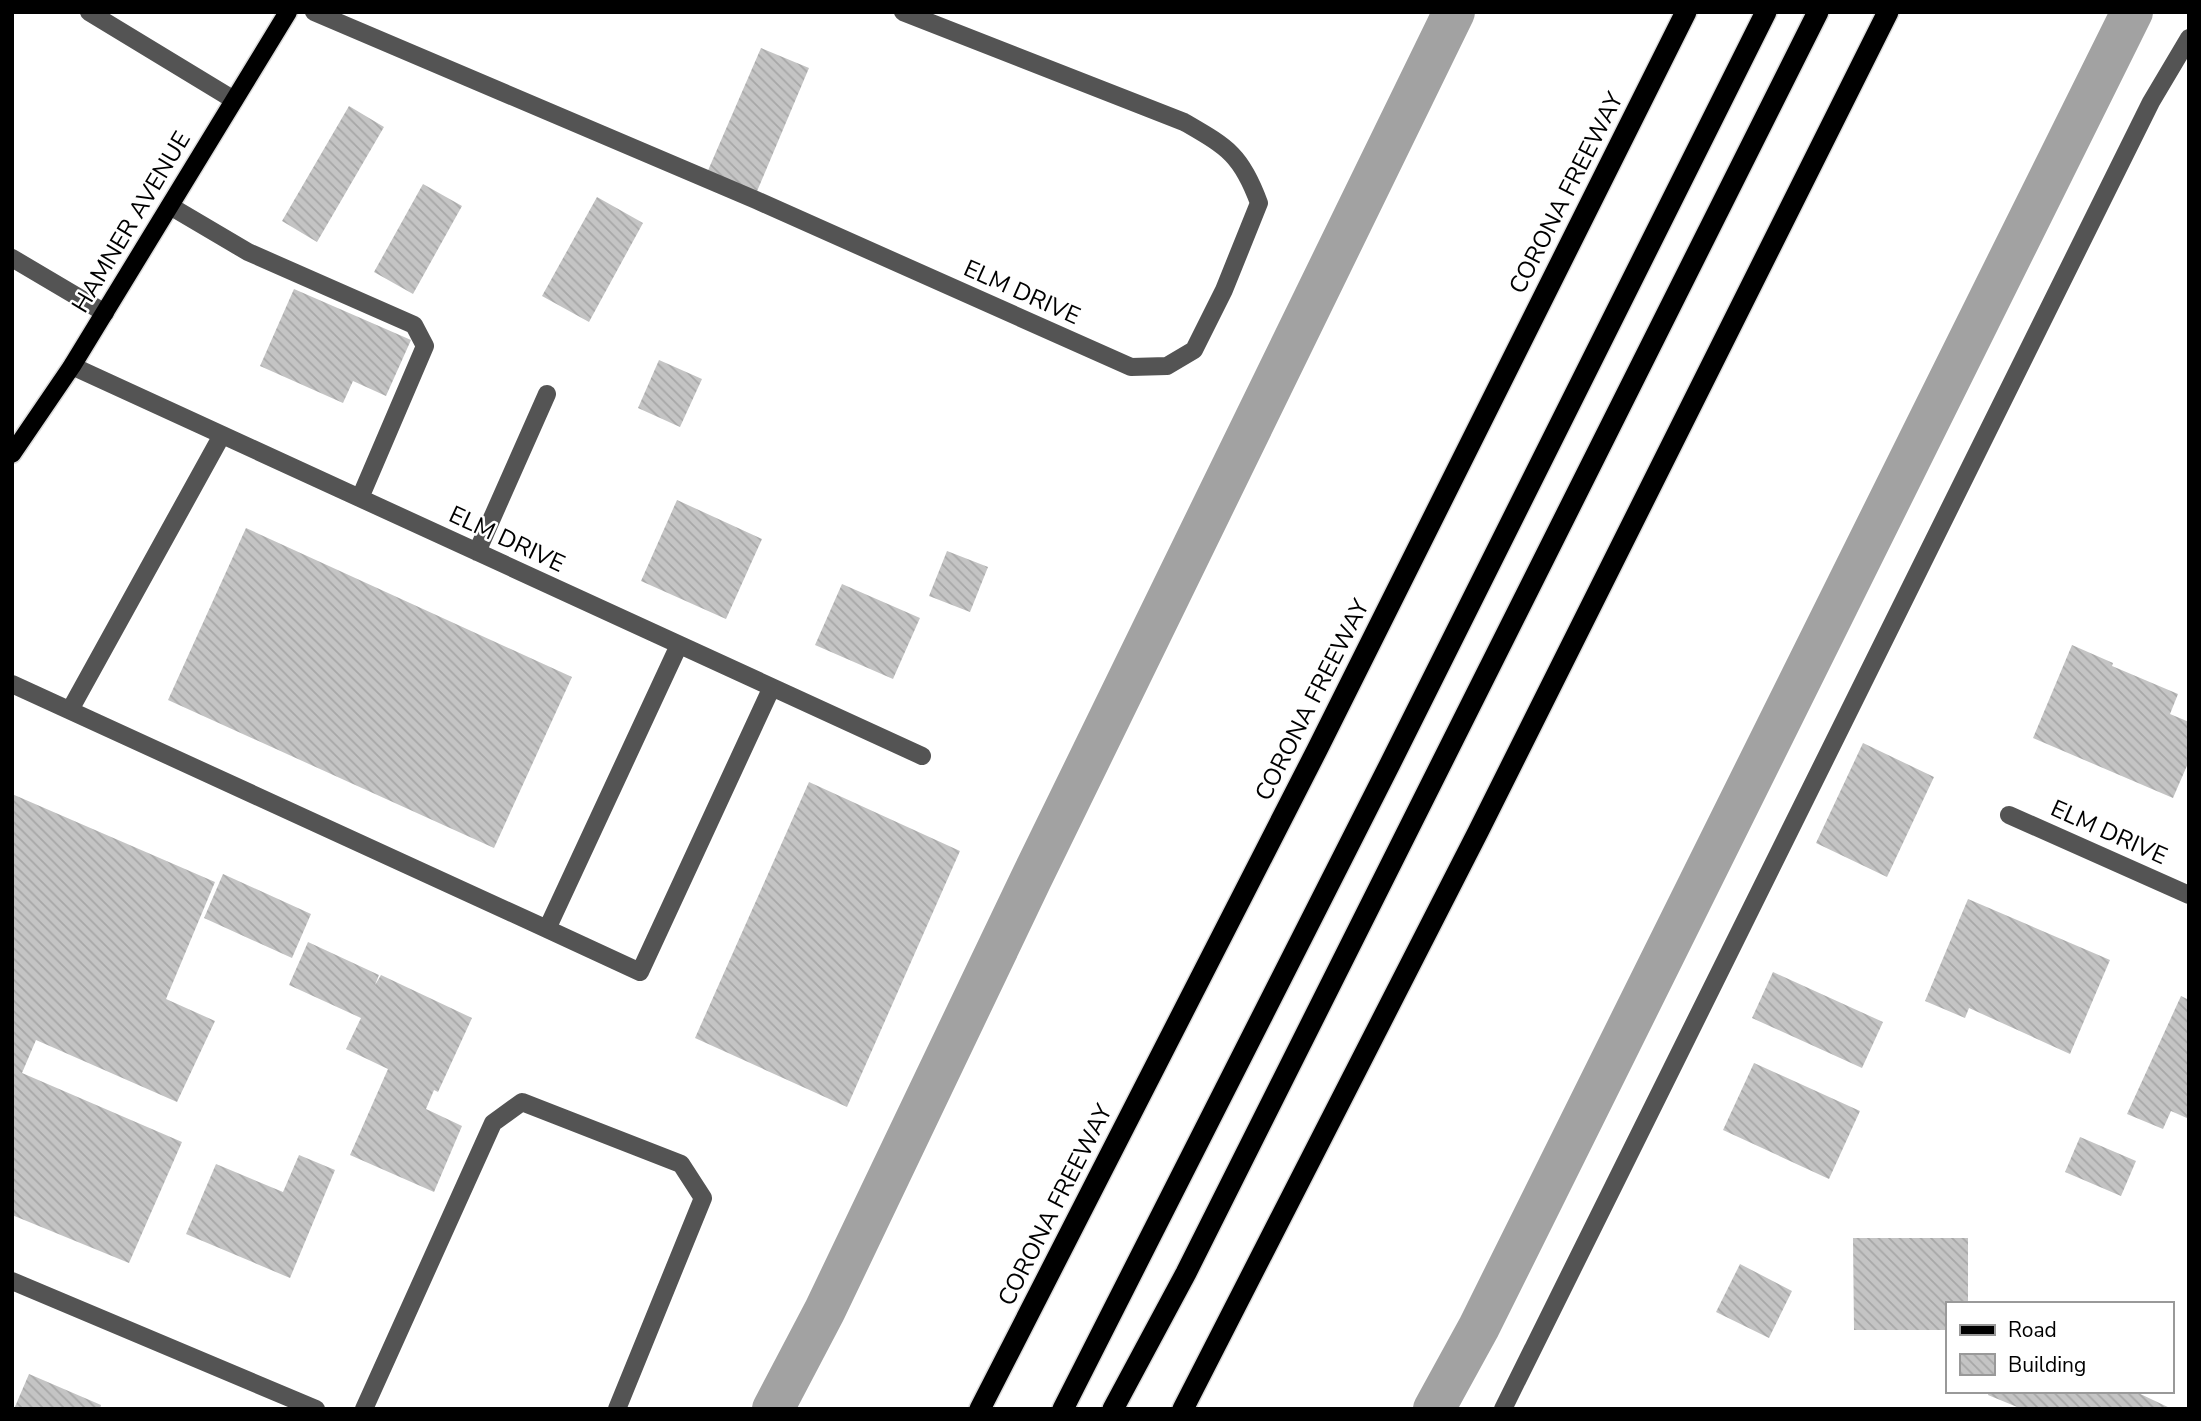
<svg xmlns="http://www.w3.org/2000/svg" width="2201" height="1421" viewBox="0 0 2201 1421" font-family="'Nunito Sans',sans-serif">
  <defs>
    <pattern id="building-back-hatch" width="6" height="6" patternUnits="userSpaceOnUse" patternTransform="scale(1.75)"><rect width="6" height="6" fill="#c4c4c4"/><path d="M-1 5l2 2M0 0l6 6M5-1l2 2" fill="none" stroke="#a7a7a7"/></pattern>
  </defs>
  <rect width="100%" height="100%" fill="#fff"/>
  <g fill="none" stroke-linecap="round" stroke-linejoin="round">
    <path stroke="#a2a2a2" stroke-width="42" d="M773,1409L825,1310L1031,879L1454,12
      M1434,1409L1479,1327L2132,12"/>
  </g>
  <path fill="url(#building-back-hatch)" d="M761,48L809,68L755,196L706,175Z
    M349,106L384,127L317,242L282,221Z
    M423,184L462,206L413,294L374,272Z
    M597,197L643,223L589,322L542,296Z
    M294,289L411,340L386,396L353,381L343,403L260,366Z
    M659,360L702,379L680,427L638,408Z
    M677,500L762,539L726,619L641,581Z
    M246,528L572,677L494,848L168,700Z
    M947,551L988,567L970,612L929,596Z
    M842,584L920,618L893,679L815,645Z
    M2072,645L2113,663L2112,666L2178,694L2170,714L2189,722V761L2173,798L2033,738Z
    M1863,743L1934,777L1887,877L1816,843Z
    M809,782L960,851L847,1107L695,1038Z
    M12,794L215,882L166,999L215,1021L177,1102L36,1040L22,1073L182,1142L129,1263L12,1215Z
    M223,874L311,914L292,958L204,918Z
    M1968,899L2110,960L2070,1054L1969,1008L1965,1018L1925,1001Z
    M308,942L379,975L375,985L381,975L472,1018L438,1092L434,1090L426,1109L462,1126L434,1192L350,1155L388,1069L346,1049L361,1018L289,985Z
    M1773,972L1883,1022L1862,1068L1752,1018Z
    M2181,996L2189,1000V1119L2171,1111L2163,1129L2127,1114Z
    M1754,1063L1860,1111L1829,1179L1723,1130Z
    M2080,1137L2136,1161L2121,1196L2065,1172Z
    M299,1155L335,1170L290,1278L186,1234L216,1164L283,1192Z
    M1853,1238H1968V1304H1947V1330H1854Z
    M1740,1264L1792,1291L1769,1338L1716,1312Z
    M29,1374L101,1405L100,1409H14Z
    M1989,1391H2134L2172,1409H2022L1988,1395Z"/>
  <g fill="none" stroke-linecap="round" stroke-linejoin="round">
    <defs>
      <path id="major" d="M12,454L72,366L288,12"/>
      <path id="highway" d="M980,1409L1317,750L1686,12
        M1063,1409L1390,764L1766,12
        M1113,1409L1186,1273L1818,12
        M1183,1409L1478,832L1888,12"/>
    </defs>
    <use href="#major" stroke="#dbdbdb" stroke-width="21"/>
    <use href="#highway" stroke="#dbdbdb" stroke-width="24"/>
    <path stroke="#545454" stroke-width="18" d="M89,12L234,100
      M314,12L756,200L1131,367L1167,366L1194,350L1224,290L1259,203C1241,154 1227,147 1184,122L903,12
      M170,206L248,252L414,325L425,346L360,498
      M12,258L105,313
      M72,366L922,756
      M477,552L547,394
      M12,684L547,929L679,645
      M70,710L222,435
      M2009,815L2189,895
      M547,929L640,972L771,689
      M12,1281L316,1409
      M364,1409L493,1123L522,1102L681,1164L703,1198L617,1409
      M1503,1409L2151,102L2189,38"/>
    <use href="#major" stroke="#000" stroke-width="18"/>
    <use href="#highway" stroke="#000" stroke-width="21"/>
  </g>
  <g text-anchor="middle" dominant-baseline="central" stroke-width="5" stroke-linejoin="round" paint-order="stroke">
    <g font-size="24" fill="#000" stroke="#fff">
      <text transform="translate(1566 193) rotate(-63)">CORONA FREEWAY</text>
      <text transform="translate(131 222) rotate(-59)">HAMNER AVENUE</text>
      <text transform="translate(1022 292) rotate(24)">ELM DRIVE</text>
      <text transform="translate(507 539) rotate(25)">ELM DRIVE</text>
      <text transform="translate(1312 700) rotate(-63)">CORONA FREEWAY</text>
      <text transform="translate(2109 832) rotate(24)">ELM DRIVE</text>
      <text transform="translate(1055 1205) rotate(-63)">CORONA FREEWAY</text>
    </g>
  </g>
  <rect width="2201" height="1421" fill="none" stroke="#000000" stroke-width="28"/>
  <rect x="1946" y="1302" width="228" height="91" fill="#ffffff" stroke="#999999" stroke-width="2"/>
  <rect x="1960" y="1325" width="35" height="10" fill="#000000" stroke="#999999" stroke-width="2"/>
  <text x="2008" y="1337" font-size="21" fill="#000000">Road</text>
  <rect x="1960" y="1354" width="35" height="21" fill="url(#building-back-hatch)" stroke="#999999" stroke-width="2"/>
  <text x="2008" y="1372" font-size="21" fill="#000000">Building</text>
</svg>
